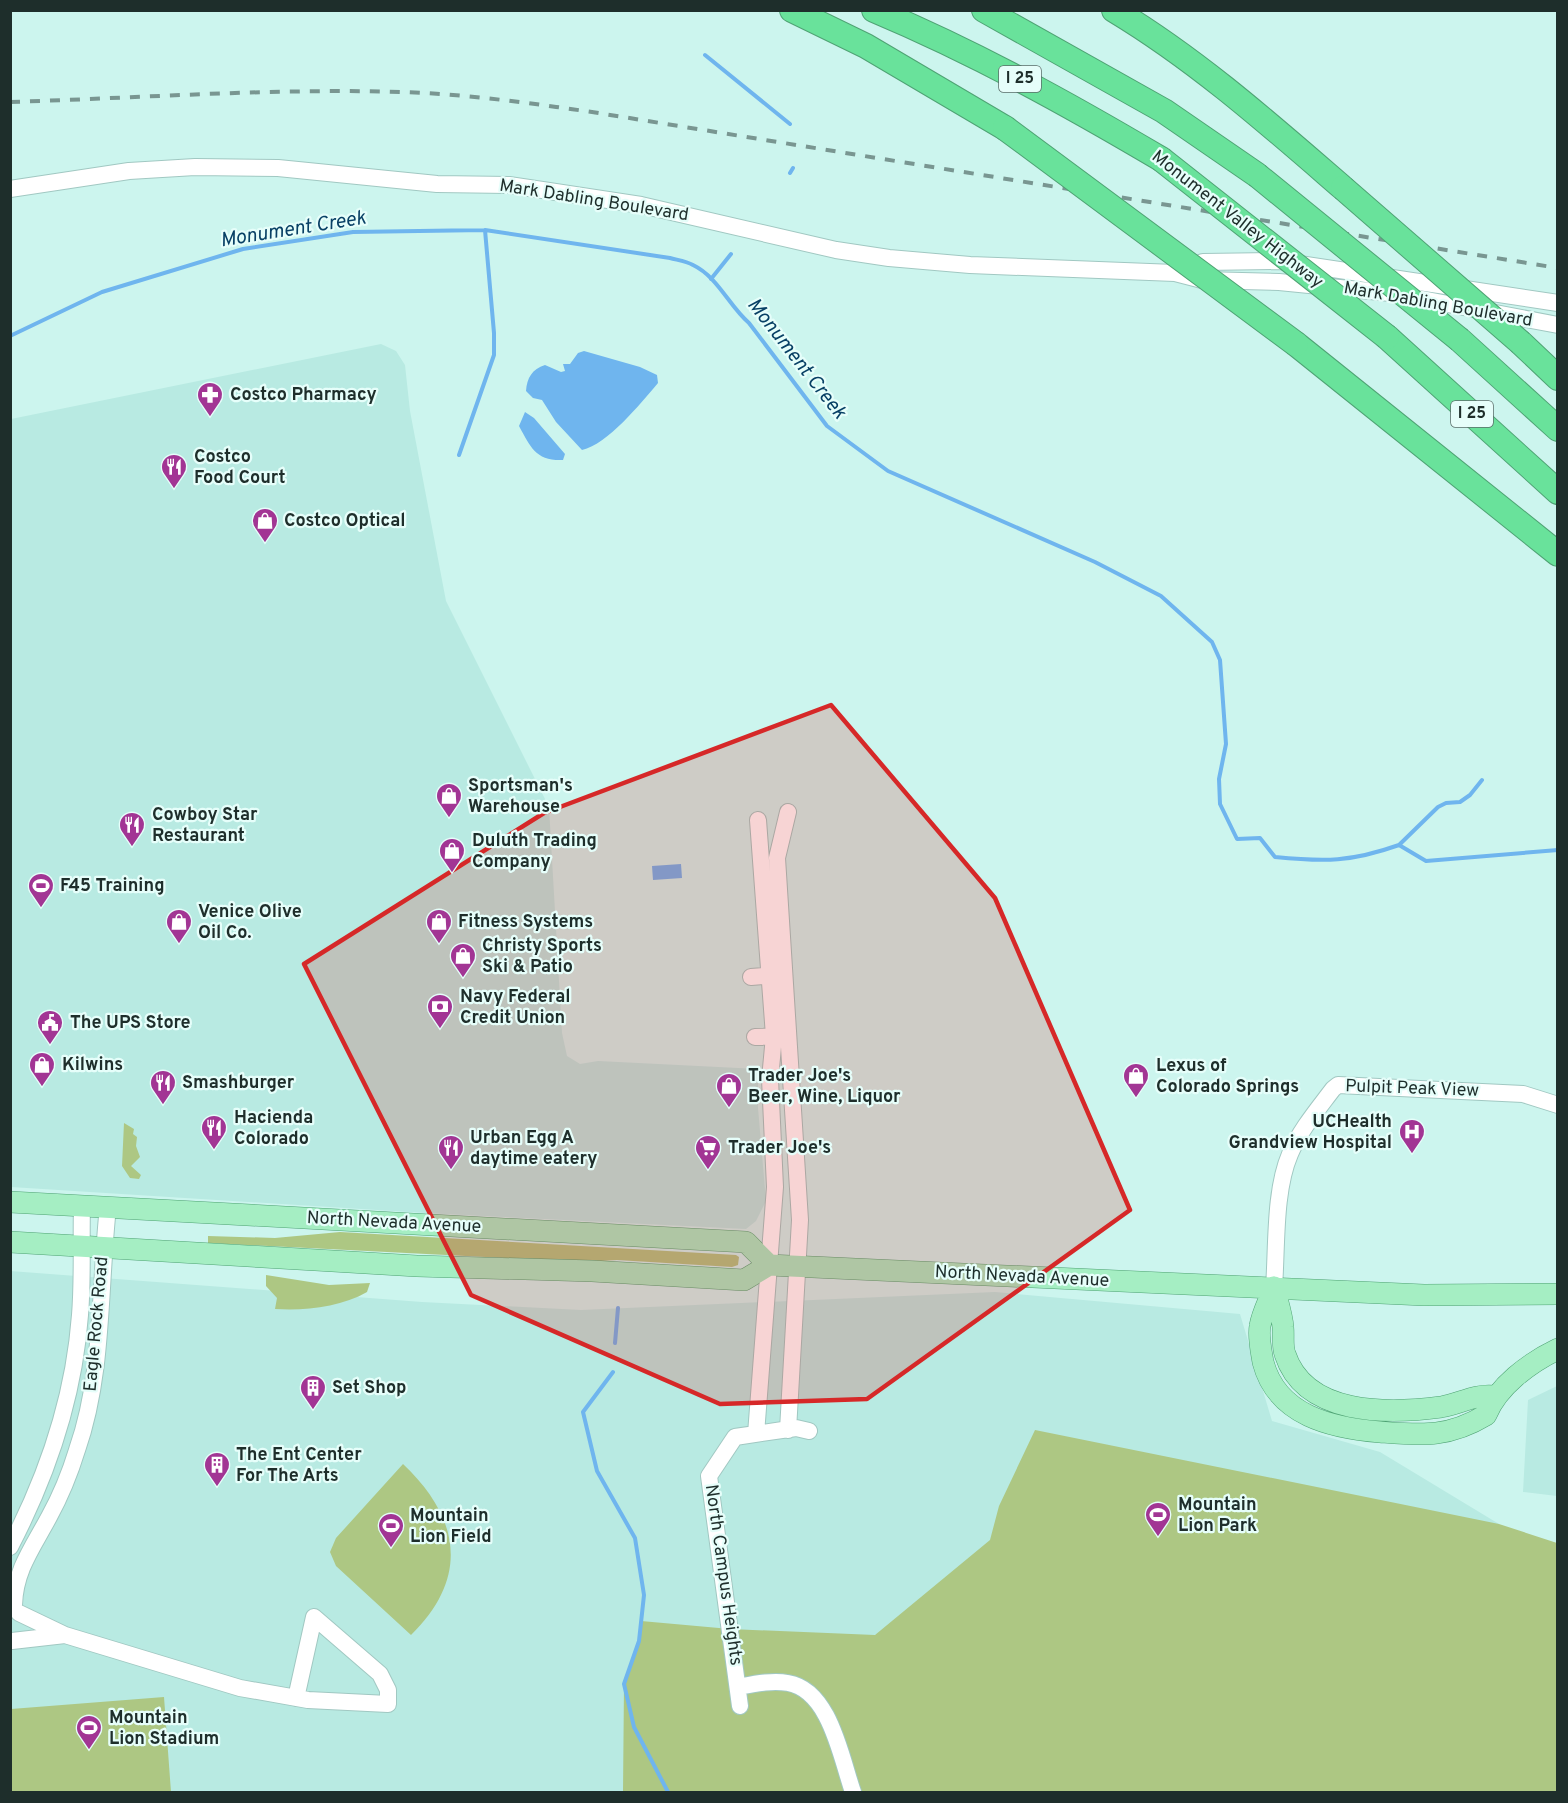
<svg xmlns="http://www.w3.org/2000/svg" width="1568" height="1803" viewBox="0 0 1568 1803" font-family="Overpass,sans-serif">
  <rect width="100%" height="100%" fill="#ccf5ee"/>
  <path fill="#b8eae2" d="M381,344L396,351L405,365L410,411L446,601L549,807L562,1033L567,1056L580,1064L598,1061L758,1069V1108L766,1201L756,1221L746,1229L425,1213L11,1187V419Z
    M10,1271L422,1302L581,1310L995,1292L1240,1314L1272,1421L1380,1452L1499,1524L1516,1792H11Z
    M1557,1386V1496L1523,1492L1528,1400Z"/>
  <path fill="#adc783" d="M124,1123L134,1129L133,1134L137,1137L136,1146L140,1157L131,1166L141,1175L139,1179L130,1178L122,1166Z
    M340,1232L736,1255L739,1257L738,1265L732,1267L617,1260L584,1262L208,1243V1236L275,1238Z
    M266,1275L329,1285L370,1283L367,1292C341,1307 305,1311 275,1309L277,1298L266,1286Z
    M1035,1430L1499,1524L1557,1543V1792H623L624,1684L639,1641L641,1621L730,1629L875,1635L990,1540L999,1506Z
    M403,1464C460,1518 470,1577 411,1635L336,1566L330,1552L336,1538Z
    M164,1697L171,1792H11V1709Z"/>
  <path fill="#6fb5ee" d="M584,351L640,367L657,375L658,383C640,404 608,444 582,450L556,422L542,400L533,398L526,391C527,378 532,369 545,365L561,372L565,371L563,364H570L578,353Z
    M525,412L534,418L565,454L563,460C536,461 531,448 519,426Z
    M681,864L682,878L653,880L652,866Z"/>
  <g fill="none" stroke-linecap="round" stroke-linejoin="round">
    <path stroke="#6fb5ee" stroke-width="4" d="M705,55L790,124
      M790,173L793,168
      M711,279L731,254
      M10,336L102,292L243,249L353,232L485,230L670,258C677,260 686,261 693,265C718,277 729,306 749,323L827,426L888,471L1095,562L1161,596L1212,642L1220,660L1226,744L1219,779L1220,804L1237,839L1260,838L1275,857C1325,862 1351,862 1399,845L1426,861L1558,850
      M459,455L494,355V333L485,230
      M1399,845L1438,807L1446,803L1460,802L1470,795L1482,780
      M615,1343L618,1308
      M613,1372L583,1412L597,1471L635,1538L644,1595L639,1641L624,1684L634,1727L668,1792"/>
    <defs>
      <path id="minor" d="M10,189L129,171L195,167L278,168L437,184L509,185L549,191L641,205L836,250L889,258L970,265L1175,273L1202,280L1279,282L1390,293L1558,325
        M1185,269L1203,262L1280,261L1558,303
        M751,977L780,975
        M755,1037L785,1036
        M1274,1287C1277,1247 1274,1191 1290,1154C1300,1130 1318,1109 1333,1089L1338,1085L1523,1094L1558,1105
        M788,1430L800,1220L777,858L788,812
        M756,1434L775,1187L770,1079L774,1036L758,820
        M10,1547C48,1474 74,1397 80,1315C83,1279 81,1242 82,1205
        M14,1605C15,1570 33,1547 49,1517C60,1497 70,1473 77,1450C104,1373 99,1288 108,1207
        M19,1613L65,1635L240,1688L308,1700L388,1704V1690L380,1674L314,1617L296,1698
        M12,1641L65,1635
        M738,1687C754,1684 772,1680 788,1683C830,1690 841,1758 853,1792
        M740,1706L709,1476L735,1437L796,1428L809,1431"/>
      <path id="major" d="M10,1202L746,1242L769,1265
        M10,1242L417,1266L592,1271L744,1280L769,1265L1424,1295L1558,1294
        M1274,1287C1270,1299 1262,1313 1260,1326C1258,1337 1261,1350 1263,1362C1277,1416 1332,1428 1380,1432C1422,1435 1448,1438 1486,1415C1498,1386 1529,1363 1558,1349
        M1274,1287C1277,1300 1282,1314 1283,1327C1284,1336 1282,1346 1285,1354C1305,1416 1388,1414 1441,1407C1460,1404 1474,1394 1494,1396"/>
      <path id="highway" d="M792,10L866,46L1005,128
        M874,10C974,52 1068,104 1161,159
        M984,10L1164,111L1257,175
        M1114,10C1197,60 1269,124 1343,188
        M1387,337L1558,492
        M1460,340L1558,429
        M1521,343L1558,378
        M1296,344L1558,554"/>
    </defs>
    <use href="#minor" stroke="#a1c8c2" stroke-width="18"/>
    <use href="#major" stroke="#4fa374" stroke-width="22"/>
    <use href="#highway" stroke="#4fa374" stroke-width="26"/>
    <use href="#minor" stroke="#fff" stroke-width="16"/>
    <use href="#major" stroke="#a5eec3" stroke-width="21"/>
    <use href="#highway" stroke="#69e29b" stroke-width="24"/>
    <path stroke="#799691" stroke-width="4" stroke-dasharray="10 10" stroke-linecap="butt" d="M10,102C141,98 272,88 402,92C466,94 529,103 592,112L1558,268"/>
    <defs>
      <path id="highway-bridge" d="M1005,128L1296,344
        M1161,159L1387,337
        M1257,175L1460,340
        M1343,188L1521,343"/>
    </defs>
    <use href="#highway-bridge" stroke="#4fa374" stroke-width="26" stroke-linecap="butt"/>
    <use href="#highway-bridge" stroke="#69e29b" stroke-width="24"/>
  </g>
  <path fill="#d62828" fill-opacity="0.2" stroke="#d62828" stroke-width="4.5" stroke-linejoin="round" d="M831,705L995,898L1130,1210L867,1399L720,1404L471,1295L304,964L544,813Z"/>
  <defs>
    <symbol id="pharmacy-pin" viewBox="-11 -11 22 30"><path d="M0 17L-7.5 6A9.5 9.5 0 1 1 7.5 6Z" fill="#a23594" stroke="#e6fefa"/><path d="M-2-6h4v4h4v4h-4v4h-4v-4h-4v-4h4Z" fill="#fff"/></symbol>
    <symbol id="restaurant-pin" viewBox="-11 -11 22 30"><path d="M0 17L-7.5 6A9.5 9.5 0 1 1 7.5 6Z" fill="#a23594" stroke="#e6fefa"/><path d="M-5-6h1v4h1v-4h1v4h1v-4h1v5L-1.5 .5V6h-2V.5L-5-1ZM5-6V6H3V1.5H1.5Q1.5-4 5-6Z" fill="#fff"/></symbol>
    <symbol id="shop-pin" viewBox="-11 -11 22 30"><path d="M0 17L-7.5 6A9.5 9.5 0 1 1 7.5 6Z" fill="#a23594" stroke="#e6fefa"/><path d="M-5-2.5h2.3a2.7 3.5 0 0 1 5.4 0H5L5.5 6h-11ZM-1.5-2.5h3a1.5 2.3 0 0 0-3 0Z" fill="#fff"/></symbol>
    <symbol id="stadium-pin" viewBox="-11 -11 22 30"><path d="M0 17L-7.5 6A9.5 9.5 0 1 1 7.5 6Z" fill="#a23594" stroke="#e6fefa"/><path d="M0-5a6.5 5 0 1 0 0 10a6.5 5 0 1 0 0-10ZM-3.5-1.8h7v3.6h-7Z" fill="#fff"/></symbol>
    <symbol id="bank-pin" viewBox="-11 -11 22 30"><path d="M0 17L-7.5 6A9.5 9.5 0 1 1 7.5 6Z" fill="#a23594" stroke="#e6fefa"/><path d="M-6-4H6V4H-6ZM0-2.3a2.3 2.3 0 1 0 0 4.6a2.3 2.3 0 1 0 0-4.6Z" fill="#fff"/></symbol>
    <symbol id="civic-pin" viewBox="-11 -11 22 30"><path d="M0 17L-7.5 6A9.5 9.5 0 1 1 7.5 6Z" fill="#a23594" stroke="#e6fefa"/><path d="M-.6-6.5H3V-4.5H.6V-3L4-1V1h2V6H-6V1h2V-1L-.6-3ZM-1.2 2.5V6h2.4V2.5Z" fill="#fff"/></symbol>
    <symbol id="hospital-pin" viewBox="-11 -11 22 30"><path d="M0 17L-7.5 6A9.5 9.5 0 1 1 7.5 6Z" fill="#a23594" stroke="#e6fefa"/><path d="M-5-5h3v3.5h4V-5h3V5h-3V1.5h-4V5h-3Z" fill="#fff"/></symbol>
    <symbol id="supermarket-pin" viewBox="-11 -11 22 30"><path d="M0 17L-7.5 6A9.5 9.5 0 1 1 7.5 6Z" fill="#a23594" stroke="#e6fefa"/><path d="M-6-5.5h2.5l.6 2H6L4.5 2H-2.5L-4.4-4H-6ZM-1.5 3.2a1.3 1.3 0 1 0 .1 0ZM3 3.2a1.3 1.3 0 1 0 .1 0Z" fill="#fff"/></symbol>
    <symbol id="building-pin" viewBox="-11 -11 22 30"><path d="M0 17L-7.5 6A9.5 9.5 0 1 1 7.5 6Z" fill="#a23594" stroke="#e6fefa"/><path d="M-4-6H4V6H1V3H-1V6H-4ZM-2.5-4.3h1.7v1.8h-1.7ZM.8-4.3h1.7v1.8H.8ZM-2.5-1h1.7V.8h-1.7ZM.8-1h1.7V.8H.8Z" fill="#fff"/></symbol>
  </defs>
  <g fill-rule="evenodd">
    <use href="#pharmacy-pin" x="195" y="380" width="30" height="40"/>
    <use href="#restaurant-pin" x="159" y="452" width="30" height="40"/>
    <use href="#shop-pin" x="250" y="506" width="30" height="40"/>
    <use href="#shop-pin" x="434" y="781" width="30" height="40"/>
    <use href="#restaurant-pin" x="117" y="810" width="30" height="40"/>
    <use href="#shop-pin" x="437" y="836" width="30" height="40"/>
    <use href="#stadium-pin" x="26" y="871" width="30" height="40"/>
    <use href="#shop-pin" x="164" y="907" width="30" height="40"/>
    <use href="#shop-pin" x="424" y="907" width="30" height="40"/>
    <use href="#shop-pin" x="448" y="941" width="30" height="40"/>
    <use href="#bank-pin" x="425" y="992" width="30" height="40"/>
    <use href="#civic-pin" x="35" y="1008" width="30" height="40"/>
    <use href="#shop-pin" x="27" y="1050" width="30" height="40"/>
    <use href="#shop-pin" x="1121" y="1061" width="30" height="40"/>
    <use href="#restaurant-pin" x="148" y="1068" width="30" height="40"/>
    <use href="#shop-pin" x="714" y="1071" width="30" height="40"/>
    <use href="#restaurant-pin" x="199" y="1113" width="30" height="40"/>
    <use href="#hospital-pin" x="1397" y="1117" width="30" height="40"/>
    <use href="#restaurant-pin" x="436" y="1133" width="30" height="40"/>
    <use href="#supermarket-pin" x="693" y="1133" width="30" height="40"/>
    <use href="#building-pin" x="298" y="1373" width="30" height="40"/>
    <use href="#building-pin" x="202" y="1450" width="30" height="40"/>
    <use href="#stadium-pin" x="1143" y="1500" width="30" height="40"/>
    <use href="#stadium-pin" x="376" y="1511" width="30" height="40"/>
    <use href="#stadium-pin" x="74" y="1713" width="30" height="40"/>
  </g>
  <g text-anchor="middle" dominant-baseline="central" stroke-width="4.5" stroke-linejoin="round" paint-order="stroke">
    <g fill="#e6fefa" stroke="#5a6c69" stroke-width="1.5">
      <rect x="999" y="66" width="42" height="26" rx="4.5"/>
      <rect x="1451" y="401" width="42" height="26" rx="4.5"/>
    </g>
    <g font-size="16" font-weight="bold" fill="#1e2e2b">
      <text x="1020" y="79">I 25</text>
      <text x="1472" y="414">I 25</text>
    </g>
    <g font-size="18" fill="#1e2e2b" stroke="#e6fefa">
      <text transform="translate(594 201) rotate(9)">Mark Dabling Boulevard</text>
      <text transform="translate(1237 220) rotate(38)">Monument Valley Highway</text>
      <text transform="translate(1438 305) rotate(10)">Mark Dabling Boulevard</text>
      <text transform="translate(1412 1089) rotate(2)">Pulpit Peak View</text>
      <text transform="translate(394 1223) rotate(3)">North Nevada Avenue</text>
      <text transform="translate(1022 1277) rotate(3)">North Nevada Avenue</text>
      <text transform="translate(97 1324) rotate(-85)">Eagle Rock Road</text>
      <text transform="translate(723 1575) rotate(82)">North Campus Heights</text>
    </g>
    <g font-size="18" font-weight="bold" fill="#1e2e2b" stroke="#e6fefa" text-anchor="start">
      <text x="230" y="395">Costco Pharmacy</text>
      <text x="194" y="457">Costco<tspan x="194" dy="21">Food Court</tspan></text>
      <text x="284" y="521">Costco Optical</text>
      <text x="468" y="786">Sportsman's<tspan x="468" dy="21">Warehouse</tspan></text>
      <text x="152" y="815">Cowboy Star<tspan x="152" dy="21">Restaurant</tspan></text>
      <text x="472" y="841">Duluth Trading<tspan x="472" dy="21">Company</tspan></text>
      <text x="60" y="886">F45 Training</text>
      <text x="198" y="912">Venice Olive<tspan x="198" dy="21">Oil Co.</tspan></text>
      <text x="458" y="922">Fitness Systems</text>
      <text x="482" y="946">Christy Sports<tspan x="482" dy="21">Ski &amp; Patio</tspan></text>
      <text x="460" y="997">Navy Federal<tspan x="460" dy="21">Credit Union</tspan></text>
      <text x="70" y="1023">The UPS Store</text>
      <text x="62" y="1065">Kilwins</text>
      <text x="1156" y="1066">Lexus of<tspan x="1156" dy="21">Colorado Springs</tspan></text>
      <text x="748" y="1076">Trader Joe's<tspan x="748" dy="21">Beer, Wine, Liquor</tspan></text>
      <text x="182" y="1083">Smashburger</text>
      <text x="234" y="1118">Hacienda<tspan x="234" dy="21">Colorado</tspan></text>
      <text x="1392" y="1122" text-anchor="end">UCHealth<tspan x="1392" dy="21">Grandview Hospital</tspan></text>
      <text x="470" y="1138">Urban Egg A<tspan x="470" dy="21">daytime eatery</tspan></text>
      <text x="728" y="1148">Trader Joe's</text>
      <text x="332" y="1388">Set Shop</text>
      <text x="236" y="1455">The Ent Center<tspan x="236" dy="21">For The Arts</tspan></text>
      <text x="1178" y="1505">Mountain<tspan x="1178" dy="21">Lion Park</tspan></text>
      <text x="410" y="1516">Mountain<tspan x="410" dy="21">Lion Field</tspan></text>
      <text x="109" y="1718">Mountain<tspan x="109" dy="21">Lion Stadium</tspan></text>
    </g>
    <g font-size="20" font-style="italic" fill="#084065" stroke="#e6fefa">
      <text transform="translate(293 230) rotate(-9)">Monument Creek</text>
      <text transform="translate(796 359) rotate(52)">Monument Creek</text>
    </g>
  </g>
  <rect width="1568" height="1803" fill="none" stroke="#1e2e2b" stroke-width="24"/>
</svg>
